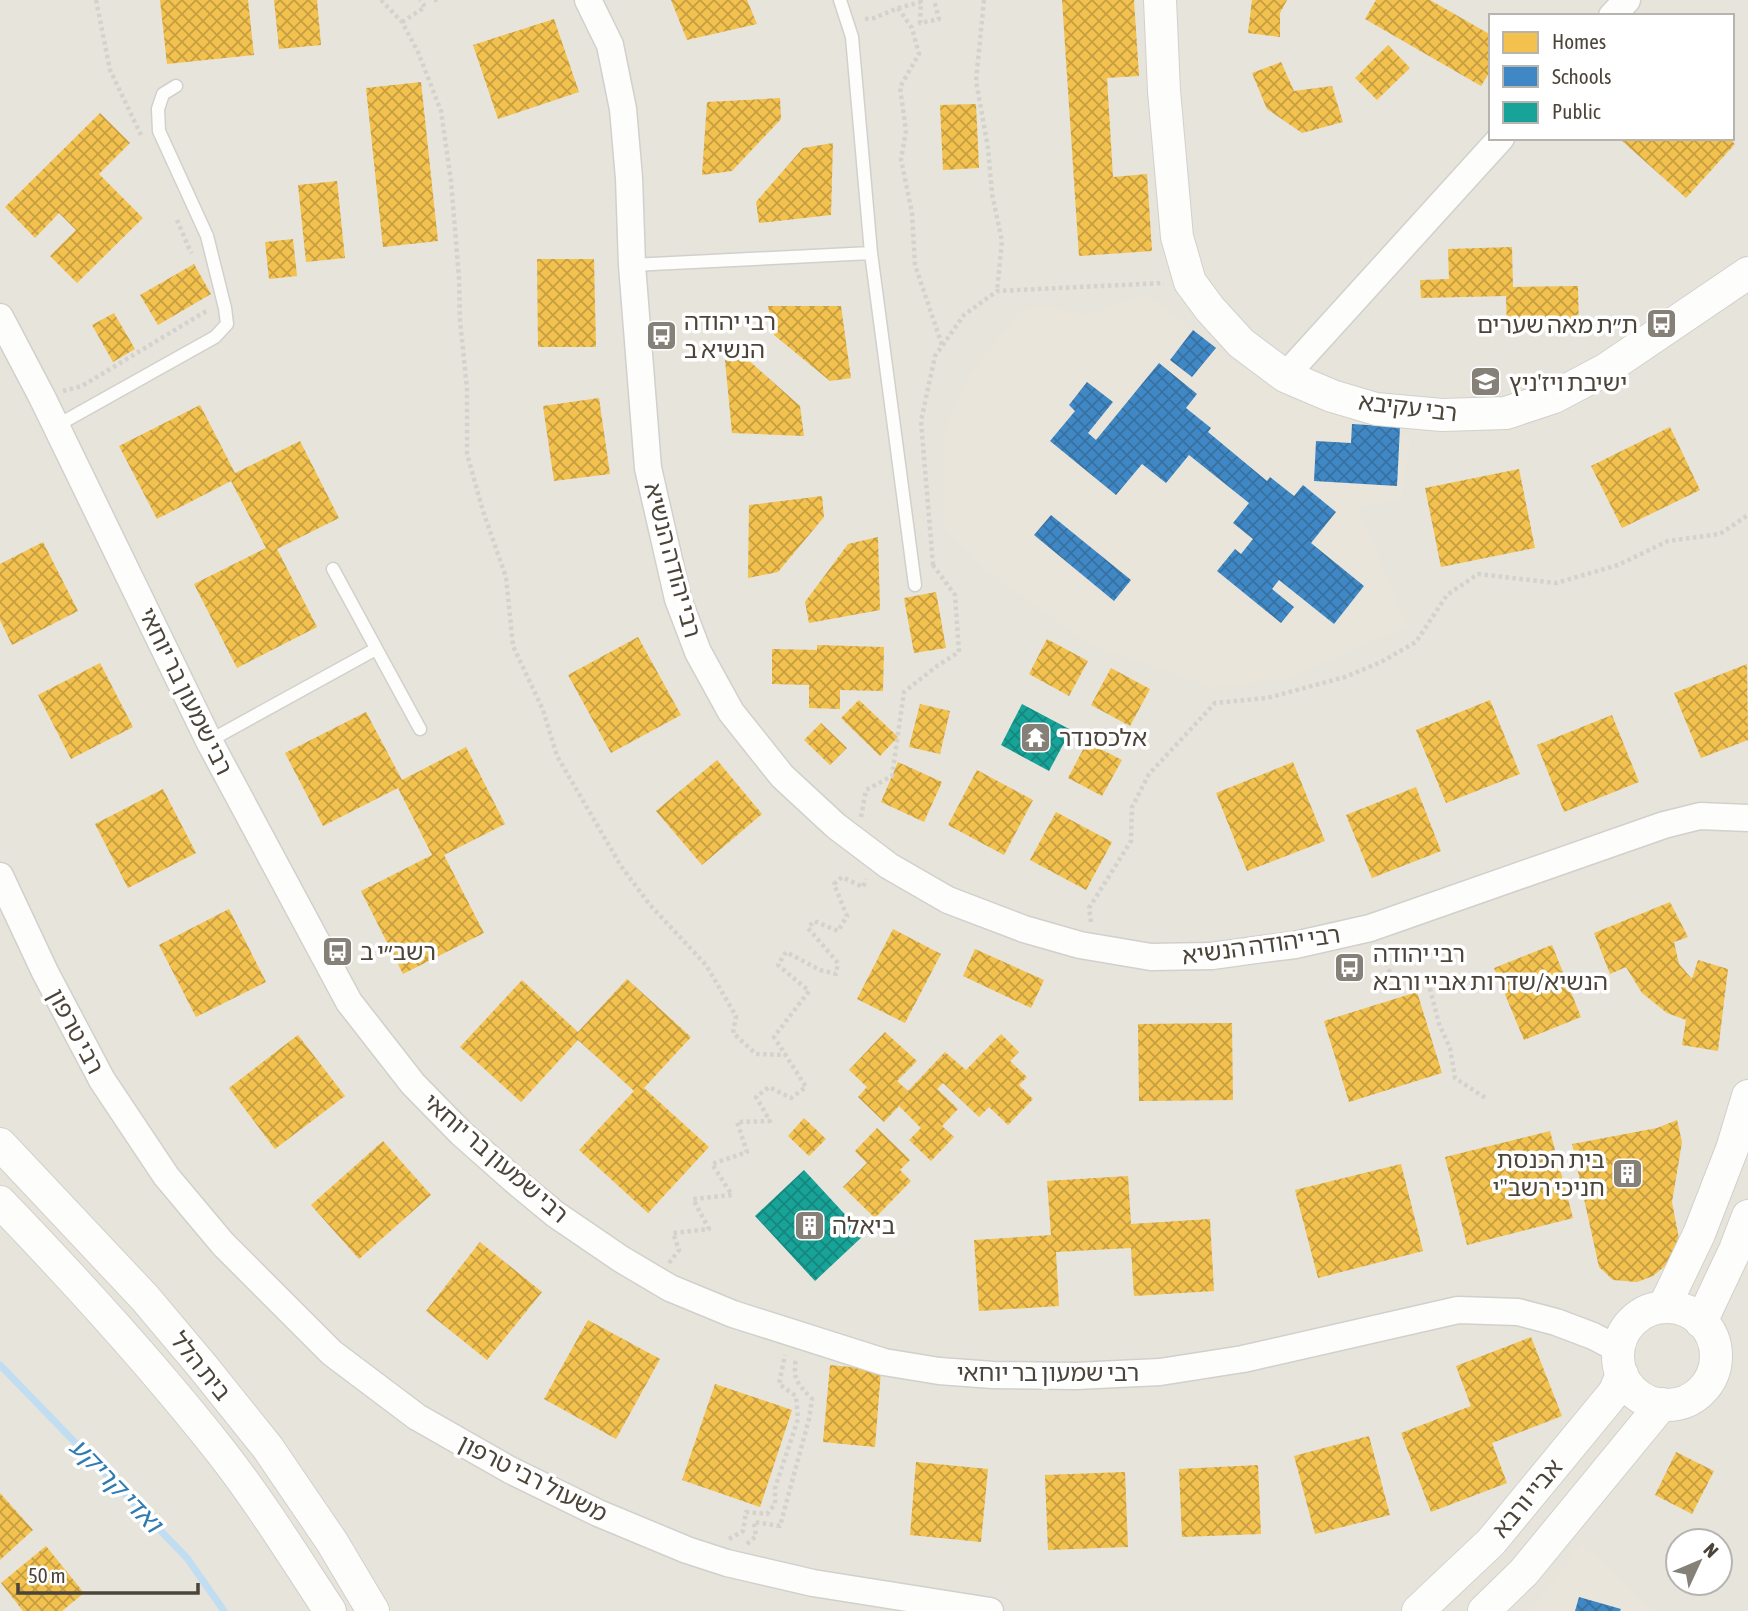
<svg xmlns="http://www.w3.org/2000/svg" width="1748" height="1611" viewBox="0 0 1748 1611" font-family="'Asap Condensed','Noto Sans Hebrew',sans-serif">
  <defs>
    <pattern id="homes-cross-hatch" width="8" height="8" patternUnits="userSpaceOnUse" patternTransform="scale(1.75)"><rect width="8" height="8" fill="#f2c14e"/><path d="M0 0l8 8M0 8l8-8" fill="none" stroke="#c69e42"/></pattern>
    <pattern id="schools-cross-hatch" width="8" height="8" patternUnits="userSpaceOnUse" patternTransform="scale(1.75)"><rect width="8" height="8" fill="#3f88c5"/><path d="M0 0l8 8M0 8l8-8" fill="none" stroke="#3771a1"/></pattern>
    <pattern id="public-cross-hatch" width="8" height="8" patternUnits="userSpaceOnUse" patternTransform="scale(1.75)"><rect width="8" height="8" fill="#17a398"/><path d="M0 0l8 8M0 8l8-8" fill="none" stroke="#17867d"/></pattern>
  </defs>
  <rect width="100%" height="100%" fill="#f4f2ee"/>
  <path fill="#e7e4dc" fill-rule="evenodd" d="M0,0H1748V1611H0ZM1491,16H1732V138H1491ZM1678,1541H1720V1583H1678Z"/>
  <path fill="#eae5da" d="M1146,294L1234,362L1292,400L1412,437L1400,500L1358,507L1407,626L1346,652L1291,678L1211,687L1089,644L981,566L944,527V433L969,375L1020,313L1040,305L1087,315Z
    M1582,1544L1653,1611H1530Z"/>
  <path fill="url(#homes-cross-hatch)" d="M160,0H248L254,55L167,64Z
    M274,0H317L321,45L279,49Z
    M671,0H747L757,24L687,40Z
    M1062,0H1134L1139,76L1107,78L1113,177L1147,174L1152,251L1079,256Z
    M1252,0H1287L1280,13V37L1248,33Z
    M1376,0H1430L1491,35V70L1481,86L1365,19Z
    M554,19L579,92L498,119L473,45Z
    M1388,45L1410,68L1377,100L1355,78Z
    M1281,62L1294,91L1332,86L1343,122L1302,133L1267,109L1252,73Z
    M421,82L438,241L383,247L366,88Z
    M780,98L781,119L732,171L702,175L707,102Z
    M976,104L979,168L943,170L940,105Z
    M100,113L130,143L99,174L143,218L77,283L50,256L76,230L59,213L35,238L5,207Z
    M1623,138H1729L1735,144L1686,198L1621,140Z
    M833,143L831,215L759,223L756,202L803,148Z
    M337,181L345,258L306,262L298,185Z
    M293,239L297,276L269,279L265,242Z
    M1512,247L1513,287L1578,286L1579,330L1507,331L1506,296L1421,298L1420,280L1449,279L1448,249Z
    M537,259H594L596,347H538Z
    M194,264L211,294L158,325L140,295Z
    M768,306H841L851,378L830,381L774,335Z
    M114,313L135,349L113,362L92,325Z
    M746,358L800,406L804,436L732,433L725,360Z
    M599,398L610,474L554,481L543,406Z
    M200,405L235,473L300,441L339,518L277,549L317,627L237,668L194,584L266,548L231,481L157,519L119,446Z
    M1670,427L1700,490L1622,528L1591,466Z
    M1519,469L1535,548L1441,567L1425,488Z
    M822,496L824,517L778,572L748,578L749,505Z
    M878,537L880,610L809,623L805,602L848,544Z
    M43,542L78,611L12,645L0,620V564Z
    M936,592L946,648L914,653L904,598Z
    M638,637L681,715L611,753L568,675Z
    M1047,639L1088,661L1069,696L1029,674Z
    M817,645L884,647L883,691L840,690V709L809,708V685L772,684V649L817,650Z
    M100,663L133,727L71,759L38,695Z
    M1747,664L1748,740L1701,758L1674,693Z
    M1111,668L1150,689L1130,726L1091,705Z
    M859,700L898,737L880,756L841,718Z
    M1490,700L1520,774L1446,803L1416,730Z
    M920,704L950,711L940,754L909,747Z
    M366,712L402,780L466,747L505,824L444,855L484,933L403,974L361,891L432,855L398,788L323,826L285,753Z
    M1612,715L1639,782L1564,812L1537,745Z
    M821,723L847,748L830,765L804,740Z
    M1087,742L1122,760L1102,796L1068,778Z
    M717,760L762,814L702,865L656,811Z
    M898,762L942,782L924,822L881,802Z
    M1293,762L1325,841L1247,871L1216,793Z
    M977,770L1033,800L1004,855L948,825Z
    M1416,787L1441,851L1372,878L1346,815Z
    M163,789L196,853L128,888L95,824Z
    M1056,812L1112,842L1086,890L1030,860Z
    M1670,902L1688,937L1674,942L1679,964L1692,979L1698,960L1728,969L1718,1051L1682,1045L1686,1020L1667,1013L1642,993L1626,967L1610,974L1594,933Z
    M229,909L266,982L196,1017L159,945Z
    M893,929L941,954L905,1023L857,999Z
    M1552,945L1581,1017L1524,1040L1494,968Z
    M975,949L1044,980L1031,1008L963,976Z
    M627,979L691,1037L644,1088L709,1147L648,1213L579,1150L634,1091L578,1040L521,1102L460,1047L522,980L578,1032Z
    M1417,992L1442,1073L1349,1102L1324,1021Z
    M1232,1023L1233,1100L1139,1101L1138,1024Z
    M885,1032L917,1061L897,1081L908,1091L945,1052L966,1070L1001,1034L1019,1052L1010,1061L1027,1077L1019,1085L1033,1099L1008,1125L989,1107L979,1117L943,1083L937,1089L958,1109L942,1126L954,1137L931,1161L909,1140L921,1128L899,1106L884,1122L858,1097L867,1087L849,1070Z
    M298,1035L345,1096L275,1149L229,1088Z
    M804,1118L826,1139L809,1156L788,1136Z
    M1677,1120L1682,1142L1672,1202L1679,1239L1671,1261L1653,1276L1637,1282L1613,1280L1599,1267L1572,1144L1657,1128Z
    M877,1128L910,1160L900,1170L911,1181L875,1218L843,1187L867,1163L855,1151Z
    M1550,1131L1573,1218L1467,1245L1445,1157Z
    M383,1141L431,1195L359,1259L311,1205Z
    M1401,1164L1423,1251L1318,1278L1295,1190Z
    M1128,1176L1131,1224L1210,1219L1214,1291L1134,1296L1131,1248L1056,1252L1059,1306L979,1311L974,1240L1051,1235L1047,1181Z
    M480,1242L542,1292L487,1360L426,1311Z
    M588,1320L660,1359L616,1439L544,1399Z
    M1531,1337L1562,1416L1492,1443L1507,1483L1431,1512L1401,1433L1471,1406L1456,1366Z
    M830,1365L881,1370L875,1447L823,1442Z
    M715,1384L792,1410L760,1507L682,1480Z
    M1369,1436L1390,1515L1315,1534L1294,1456Z
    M1676,1452L1714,1471L1692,1514L1655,1495Z
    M916,1462L988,1469L981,1542L910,1535Z
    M1258,1465L1261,1534L1182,1537L1179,1469Z
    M1125,1472L1128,1547L1048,1550L1045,1475Z
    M0,1493L33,1530L0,1560Z
    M46,1546L84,1593L62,1611H23L1,1583Z"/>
  <path fill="url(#schools-cross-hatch)" d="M1193,330L1216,348L1192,377L1170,360Z
    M1159,363L1197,394L1186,408L1211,428L1208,432L1267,481L1270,477L1294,496L1303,485L1336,512L1311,543L1364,586L1334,624L1279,580L1272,589L1294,607L1281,623L1217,571L1235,549L1241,554L1253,539L1233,523L1249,503L1189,455L1166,483L1142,464L1116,495L1050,441L1075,411L1069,405L1087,382L1113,402L1088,433L1096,440Z
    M1352,424L1400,427L1397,486L1314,481L1316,441L1351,443Z
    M1051,515L1131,580L1114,601L1034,535Z
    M1579,1597L1621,1609L1620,1611H1575Z"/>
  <path fill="url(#public-cross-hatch)" d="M1022,704L1071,730L1049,771L1001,745Z
    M804,1170L864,1235L815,1281L755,1216Z"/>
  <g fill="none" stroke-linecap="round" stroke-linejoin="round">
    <path stroke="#c0ddf1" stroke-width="7" d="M0,1365L187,1558L224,1611"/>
    <defs>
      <path id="service" d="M840,0L852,37L871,253L915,585
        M632,265L871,253
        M56,426L215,337L227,324L225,308L207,236L159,131L158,109L163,94L176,86
        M333,569L420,729
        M209,741L376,649"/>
      <path id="minor" d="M588,0L610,45L623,109L629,178L632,265L648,468L678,599L698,652L731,712L782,776L836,826L889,866L948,900L1024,929L1080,945L1151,957L1212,956L1255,950L1295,945L1370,928L1664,825L1700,816L1748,818
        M1612,16L1627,0
        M0,317L42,397L209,741L349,1002L413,1084L461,1133L514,1180L555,1214L621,1259L670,1288L733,1314L884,1362L939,1371L993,1375L1076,1376L1160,1372L1243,1359L1458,1310L1518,1312L1556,1322L1593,1336L1620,1350
        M1285,376L1501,138
        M0,876L45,972L102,1080L166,1176L223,1244L332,1353L417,1417L510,1470L598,1513L687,1550L727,1563L813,1583L990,1611"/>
      <path id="tertiary" d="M1160,0L1164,91L1177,237L1190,282L1210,309L1241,343L1285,376L1332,396L1376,409L1442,415L1506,413L1554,397L1605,370L1748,273
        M0,1144L145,1298L203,1367L268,1448L332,1542L373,1611
        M0,1202C78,1283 153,1365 222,1453C261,1503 295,1558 330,1611
        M1664,1307L1699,1234L1732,1149L1748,1096
        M1618 1356a49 49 0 1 1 98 0a49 49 0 1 1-98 0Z
        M1701,1322L1735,1250L1748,1216
        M1418,1611L1491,1542L1608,1400L1615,1391L1622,1374
        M1484,1611L1524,1572L1662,1404"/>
    </defs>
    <use href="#service" stroke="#d2d0cb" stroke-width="15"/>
    <use href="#minor" stroke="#d2d0cb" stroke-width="29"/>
    <use href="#tertiary" stroke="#d2d0cb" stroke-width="34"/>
    <path stroke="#d3d2cc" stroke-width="4.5" stroke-dasharray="3.5 3.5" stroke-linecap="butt" d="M96,0L110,70L141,135
      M381,0L402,22L418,52L441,111L451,181L459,278L460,320L467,389V454L483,511L506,577L513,646L543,710L557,756L621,866L650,905L706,965L736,1016L733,1033L756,1054L785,1055
      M434,0H439
      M984,0L976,81L988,148L992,194L1002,241L997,291
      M898,8L912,28L919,54L900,87L906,131L901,159L912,213L915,265L942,345
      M865,19L874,18L898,8L921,2L920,23L939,19L934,0
      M402,22L425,7L420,0
      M177,220L189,248L192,253
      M63,391L82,386L208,310
      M933,565L921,421L935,356L964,315L997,291L1164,283
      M861,817L866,790L892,776L904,692L937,666L959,652L955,595L933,565L931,567
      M1091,922L1089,908L1131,841L1132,807L1149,774L1215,703L1267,698L1345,677L1381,662L1416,642L1447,595L1478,574L1556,583L1618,565L1668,541L1720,534L1748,515
      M1380,950L1391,975L1429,985L1439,1024L1450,1048L1455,1078L1487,1099
      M669,1263L679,1250L673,1233L709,1229L693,1199L732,1195L712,1164L747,1152L737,1122L770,1121L756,1097L769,1087L791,1098L806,1087L774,1037L809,991L778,965L786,952L820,970L836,974L838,963L808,928L814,921L838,931L847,916L834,884L842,877L863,887L866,879
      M729,1539L743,1531L746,1512L767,1514L775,1504V1488L798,1419L796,1396L779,1384L785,1355
      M747,1544L756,1536L754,1522L780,1526L809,1419L812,1399C799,1385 792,1380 796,1359"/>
    <use href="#service" stroke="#fdfdfc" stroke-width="12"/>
    <use href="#minor" stroke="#fdfdfc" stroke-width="26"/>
    <use href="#tertiary" stroke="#fdfdfc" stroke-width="32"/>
  </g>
  <defs>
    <symbol id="bus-square" viewBox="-11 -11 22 22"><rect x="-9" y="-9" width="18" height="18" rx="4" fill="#868178" stroke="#fff"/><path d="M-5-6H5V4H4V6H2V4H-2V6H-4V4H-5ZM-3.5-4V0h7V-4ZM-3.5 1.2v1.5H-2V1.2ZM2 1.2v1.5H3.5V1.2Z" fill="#fff"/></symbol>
    <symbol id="university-square" viewBox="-11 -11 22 22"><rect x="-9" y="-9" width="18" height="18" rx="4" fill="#868178" stroke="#fff"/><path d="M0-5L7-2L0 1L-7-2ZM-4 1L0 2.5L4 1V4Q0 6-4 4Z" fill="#fff"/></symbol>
    <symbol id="temple-square" viewBox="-11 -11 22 22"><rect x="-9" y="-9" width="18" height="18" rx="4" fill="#868178" stroke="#fff"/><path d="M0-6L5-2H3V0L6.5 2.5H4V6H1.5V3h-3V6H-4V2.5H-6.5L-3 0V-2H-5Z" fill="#fff"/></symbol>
    <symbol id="building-square" viewBox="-11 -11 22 22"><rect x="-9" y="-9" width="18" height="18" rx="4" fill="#868178" stroke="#fff"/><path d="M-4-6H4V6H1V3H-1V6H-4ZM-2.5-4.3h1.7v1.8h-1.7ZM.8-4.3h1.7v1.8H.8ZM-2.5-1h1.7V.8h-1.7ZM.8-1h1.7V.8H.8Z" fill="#fff"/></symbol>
  </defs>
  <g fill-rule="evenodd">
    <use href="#bus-square" x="1644" y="306" width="35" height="35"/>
    <use href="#bus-square" x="644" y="318" width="35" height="35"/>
    <use href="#university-square" x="1468" y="364" width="35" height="35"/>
    <use href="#temple-square" x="1018" y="720" width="35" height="35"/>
    <use href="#bus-square" x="320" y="934" width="35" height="35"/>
    <use href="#bus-square" x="1332" y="950" width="35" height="35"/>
    <use href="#building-square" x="1610" y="1156" width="35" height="35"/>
    <use href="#building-square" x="792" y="1208" width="35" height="35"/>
  </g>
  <g text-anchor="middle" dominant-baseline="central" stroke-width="7" stroke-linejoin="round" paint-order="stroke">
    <g font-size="24" fill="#4b4439" stroke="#fff" text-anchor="start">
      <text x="684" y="321">רבי יהודה<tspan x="684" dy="28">הנשיא ב</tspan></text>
      <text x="1638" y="324" text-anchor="end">ת״ת מאה שערים</text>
      <text x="1509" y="382">ישיבת ויז'ניץ</text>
      <text x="1059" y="737">אלכסנדר</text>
      <text x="360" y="951">רשב״י ב</text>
      <text x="1373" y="953">רבי יהודה<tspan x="1373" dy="28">הנשיא/שדרות אביי ורבא</tspan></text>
      <text x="1605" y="1159" text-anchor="end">בית הכנסת<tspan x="1605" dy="28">חניכי רשב"י</tspan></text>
      <text x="832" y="1225">ביאלה</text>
    </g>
    <g font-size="24" fill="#4b4439" stroke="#fff">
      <text transform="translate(1408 407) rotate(7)">רבי עקיבא</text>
      <text transform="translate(673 560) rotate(75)">רבי יהודה הנשיא</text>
      <text transform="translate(186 691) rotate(64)">רבי שמעון בר יוחאי</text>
      <text transform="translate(1261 945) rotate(-8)">רבי יהודה הנשיא</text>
      <text transform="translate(76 1031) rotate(62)">רבי טרפון</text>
      <text transform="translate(496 1158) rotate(41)">רבי שמעון בר יוחאי</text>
      <text transform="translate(201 1366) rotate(51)">בית הלל</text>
      <text x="1048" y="1372">רבי שמעון בר יוחאי</text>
      <text transform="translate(533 1478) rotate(27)">משעול רבי טרפון</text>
      <text transform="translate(1527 1498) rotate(-50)">אביי ורבא</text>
    </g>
    <g font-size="26" font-style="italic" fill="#2e7ab2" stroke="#fff">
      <text transform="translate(116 1485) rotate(46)">ואדי קריקע</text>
    </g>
  </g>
  <rect x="1489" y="14" width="245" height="126" fill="#ffffff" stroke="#b7b4b0" stroke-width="2"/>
  <rect x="1503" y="32" width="35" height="21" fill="#f2c14e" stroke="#b7b4b0" stroke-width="2"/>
  <text x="1552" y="49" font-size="21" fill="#4b4439">Homes</text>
  <rect x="1503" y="66" width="35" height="21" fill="#3f88c5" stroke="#b7b4b0" stroke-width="2"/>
  <text x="1552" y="84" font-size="21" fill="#4b4439">Schools</text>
  <rect x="1503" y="102" width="35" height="21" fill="#17a398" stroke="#b7b4b0" stroke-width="2"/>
  <text x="1552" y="119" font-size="21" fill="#4b4439">Public</text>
  <g transform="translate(1699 1562) rotate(46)"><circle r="33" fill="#ffffff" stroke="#b7b4b0" stroke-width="2"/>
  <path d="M0-5L12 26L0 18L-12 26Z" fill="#868178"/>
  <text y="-10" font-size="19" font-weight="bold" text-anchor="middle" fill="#4b4439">N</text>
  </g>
  <path d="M18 1583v10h180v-10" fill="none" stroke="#4b4439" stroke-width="3.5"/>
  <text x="28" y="1583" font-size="21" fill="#4b4439" stroke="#ffffff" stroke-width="5" paint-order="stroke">50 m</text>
</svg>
